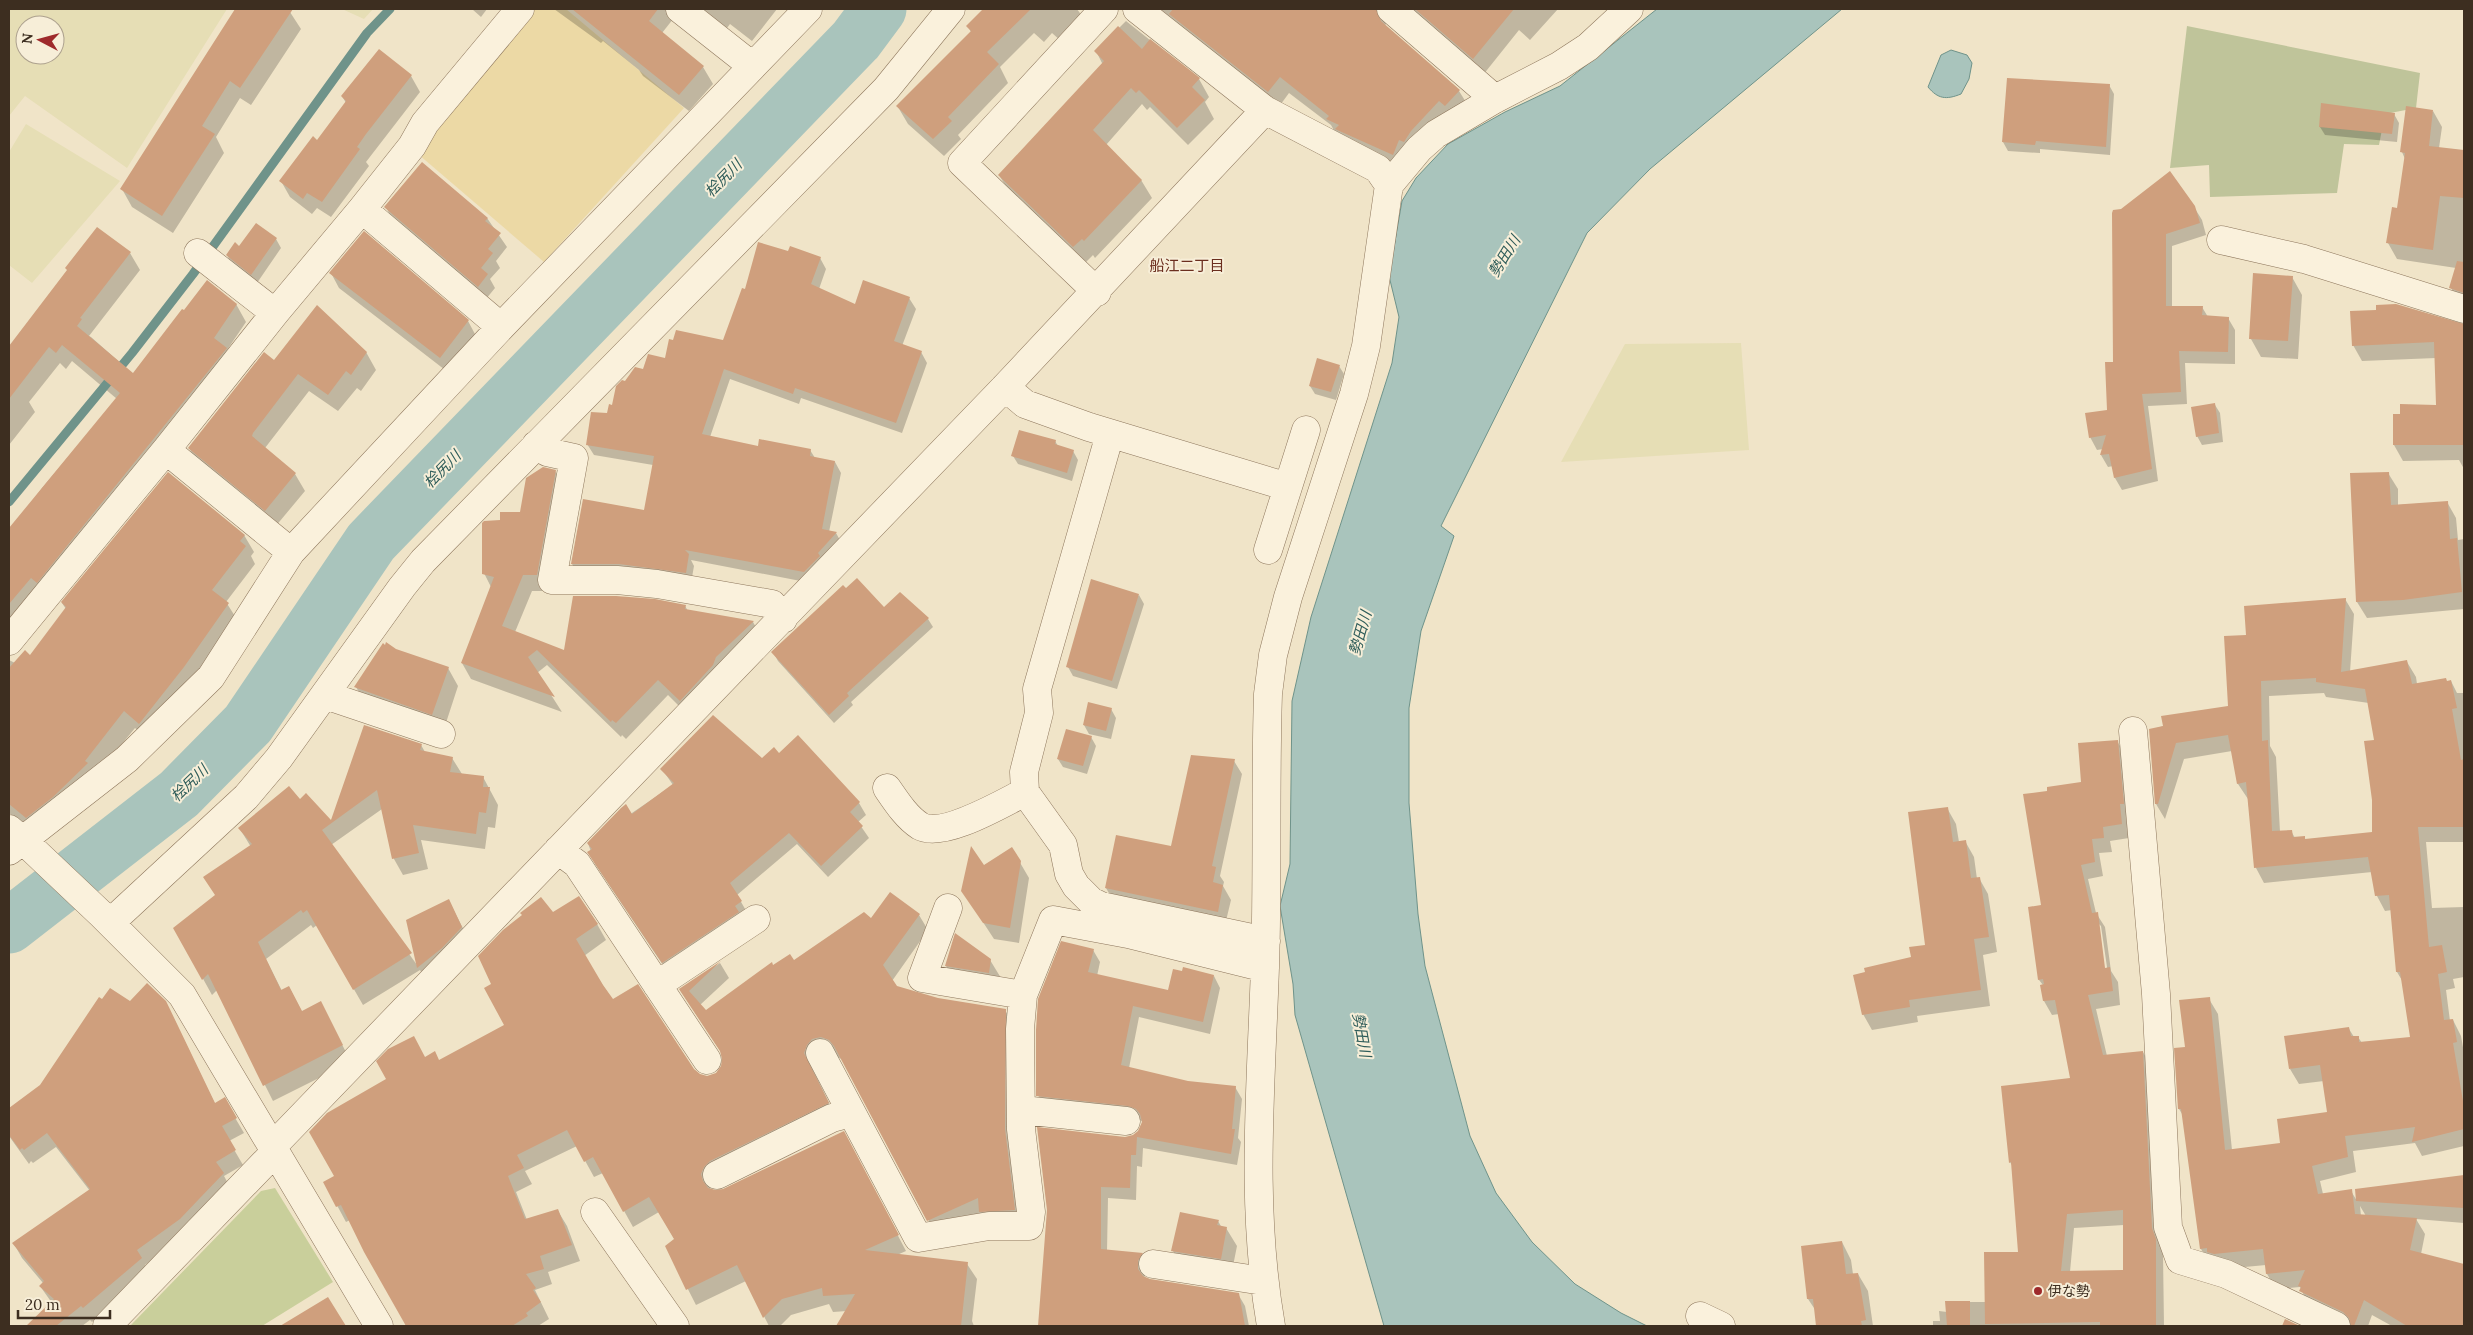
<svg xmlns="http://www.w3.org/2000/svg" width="2473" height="1335" viewBox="0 0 2473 1335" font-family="Lora,'Noto Sans JP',serif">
  <rect width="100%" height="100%" fill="#f0e4c8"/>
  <path fill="#e6deb5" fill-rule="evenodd" d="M9,9H227L127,168L25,96L9,116ZM25,25H55V55H25Z
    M342,9H373L364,19Z
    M26,124L120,181L32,283L9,265V152Z
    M1741,343L1749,450L1561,462L1625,344Z"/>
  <path fill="#c9cf9b" d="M275,1188L333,1282L262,1326H130L261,1191Z"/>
  <path fill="#ecd9a5" d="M535,9H566L684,108L544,262L418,154Z"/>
  <path fill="#bfc49a" d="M2187,26L2420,73L2416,108L2385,114L2379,145L2344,144L2337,193L2210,197L2209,165L2170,168Z"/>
  <path fill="#a9c4bc" stroke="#6f938a" d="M1657,9H1842L1650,169L1587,233L1441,526L1454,536L1421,631L1409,708V803L1418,914L1425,966L1470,1136L1496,1193L1532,1242L1575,1284L1621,1313L1647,1326H1384L1295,1015L1293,984L1280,906L1290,864L1292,701L1311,617L1392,363L1399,317L1389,276L1402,201L1416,178L1448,144L1505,112L1560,86Z
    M1951,50L1967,55L1972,63L1969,79L1961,94C1946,100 1938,99 1928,87L1941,55Z"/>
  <path fill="#0003" fill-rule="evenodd" d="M236,9H288L301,29L251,105L240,98L216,137L224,153L173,233L132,207L122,189Z
    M472,9H487L481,17Z
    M554,9H681L662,33L703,67L713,84L689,111L643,76L639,70L603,41L601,43Z
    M702,9H777L752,41L730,24L727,28Z
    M985,9H1077L1082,16L1061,41L1052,33L1044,42L1034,33L1000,67L1008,83L958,135L961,139L944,156L908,124L898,107L971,32L968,26Z
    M1152,9H1558L1530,40L1519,30L1483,75L1389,15L1385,26L1459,91L1469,107L1402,171L1337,136L1331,125L1289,93L1278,108Z
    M1126,21L1199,79L1209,97L1205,102L1214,119L1188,145L1150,107L1147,110L1142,104L1106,145L1141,180L1152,198L1095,258L1093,255L1084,264L1010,193L999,175L1103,65L1096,51Z
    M379,51L411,76L420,92L366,162L369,166L331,217L317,208L312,214L290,197L281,181L317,142L346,103L342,96Z
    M2109,85L2114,94L2110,155L2040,149V153L2008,151L2003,142Z
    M2433,111L2442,127L2439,148L2464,151V306L2460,304L2451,288L2456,268L2397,259L2388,243L2398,209L2405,159L2402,152Z
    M2394,114L2399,123L2397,142L2325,135L2320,127Z
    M386,207L487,218L507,247L496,261L500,268L490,279L495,288L486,299L393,221Z
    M2194,207L2202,220L2206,235L2172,246V307H2202L2208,317L2228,318L2235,330V364L2185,363L2187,404L2148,406L2158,481L2122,490L2115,478L2113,466L2108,467L2101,455L2103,449L2097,450L2090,437L2108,411L2115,363L2114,213Z
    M256,224L276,239L281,248L257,283L232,264L227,255L240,247Z
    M130,253L140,270L89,336L91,337L134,375L236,304L246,322L227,350L236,366L9,624V533L42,488L117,399L72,361L66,369L60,363L29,402L35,412L9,445V347L27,325Z
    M789,253L820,258L826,269L819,289L856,306L909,298L916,309L902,346L921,352L927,363L902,433L801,398L799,404L730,379L710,437L759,447L810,450L815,458L835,462L841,473L829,532L836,533L842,544L811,583L691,560L694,566L691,583L578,575L572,564L584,500L646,511L653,465L594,455L587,444L609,414L625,382L666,360L724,342L746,290Z
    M331,273L468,321L476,336L449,373L339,288Z
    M2292,277L2302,295L2298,359L2261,357L2251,339Z
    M2396,305L2464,325V469L2459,460L2403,461L2394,445L2402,415L2437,407L2436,358L2362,361L2353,345L2378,311Z
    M366,352L376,370L361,391L357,388L338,411L309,391L265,448L295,474L305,491L275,527L199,465L189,448L274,361Z
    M1339,366L1344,374L1336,400L1315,394L1310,386Z
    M2215,405L2220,413L2223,442L2202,445L2197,436Z
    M1055,441L1058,446L1073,451L1078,460L1072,481L1018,464L1013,456Z
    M555,471L565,488L546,591H532L515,632L565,652L685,606L688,611L753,622L762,638L690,717L668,695L626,739L622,735L621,737L547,665L537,673L562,712L471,679L462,663L491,587L484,573L502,521L521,513Z
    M2388,473L2398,489V505L2447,502L2456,518L2458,540L2464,539V609L2367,618L2357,602L2352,474Z
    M244,535L254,552L251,556L255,564L226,602L238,621L149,740L135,728L95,777L36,834L9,813V660L15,663L30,656L66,609L62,603Z
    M900,593L928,619L933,627L851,702L853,705L834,723L778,661L773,652L884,609Z
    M1139,595L1144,604L1117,689L1073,676L1068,667Z
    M2345,599L2354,614L2350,672L2407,662L2416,677L2417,684L2451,681L2457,693H2464V842H2426L2432,908L2464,907V977L2453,979L2455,988L2446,990L2450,1021L2453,1020L2461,1036L2464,1053V1146L2422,1156L2415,1143L2353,1151L2356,1172L2320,1181L2323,1194L2351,1191L2357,1201V1190L2464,1176V1223L2416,1219L2425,1234L2421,1254L2464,1265V1326H2392L2372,1315L2368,1326H2351L2309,1306L2300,1287L2276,1289L2267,1274L2266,1265L2223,1269L2210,1264L2201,1249L2184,1117L2179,1109L2186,1048L2209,999L2218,1014L2232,1150L2281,1144L2329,1113L2324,1081L2299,1084L2290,1069L2349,1029L2354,1037H2358L2362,1043L2411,1039L2403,982L2397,972L2392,910L2385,911L2377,896L2372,872L2264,883L2256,868L2248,799L2238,784L2232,751L2184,759L2165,819L2156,804L2150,730L2229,707L2247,637ZM2324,693L2326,697L2369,703L2375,741L2373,834L2306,840L2304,837L2295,838L2291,831L2280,832L2276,757L2270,746L2269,696ZM2360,1206L2366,1216H2361Z
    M395,650L448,668L458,686L443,732L366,704L356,687Z
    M1111,709L1116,718L1111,739L1089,734L1084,725Z
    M798,736L859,803L866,815L858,822L869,838L828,877L797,844L737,895L748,914L669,974L595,864L588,843L673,785L662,769L762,760L779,754Z
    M1091,737L1096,746L1087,774L1063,767L1058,759Z
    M2117,741L2126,756L2129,838L2110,841L2112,852L2099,853L2103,876L2088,879L2096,913L2105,927L2111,971L2118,982L2120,1005L2096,1009L2107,1056L2143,1052L2151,1067L2160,1243L2163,1254L2164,1326H1933V1321H1940L1939,1311L1947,1312L1946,1302H1986L2020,1253L2013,1167L2010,1162L2071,1079L2059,1014L2052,1015L2044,1001L2043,985L2039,980L2049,792L2082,783ZM2098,923L2101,926L2108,974H2105ZM2124,1225V1271L2070,1272L2074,1228Z
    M421,745L425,752L452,758L462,774L483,777L498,805L495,828L488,827L485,849L421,840L428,869L403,875L394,859L382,809L331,845L417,965L449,901L470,942L427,982L420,970L363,1005L317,925L313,928L311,925L266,959L282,991L289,987L302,1012L329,1019L351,1062L273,1101L217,990L212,995L175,928L216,896L251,847L240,829L300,800L331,822Z
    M1234,761L1242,774L1220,876L1224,882L1223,886L1231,900L1225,925L1114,902L1106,888L1172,847Z
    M1947,808L1956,824L1959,842L1965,841L1974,857L1977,879L1979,878L1988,894L1997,952L1983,955L1990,1006L1917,1016L1918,1022L1872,1030L1863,1014L1912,958L1926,946Z
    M1012,849L1029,878L1019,943L994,939L962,890L983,866Z
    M553,914L597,924L606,940L584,956L613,1001L700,1075L709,1077L717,1074L722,1067L723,1055L680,990L720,963L729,978L700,1005L705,1012L773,967L794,962L872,920L919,915L928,930L892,981L896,987L938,999L1005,1010L1014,1026L1023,1226L937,1236L843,1060L831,1053L815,1061L813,1070L837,1119L712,1183L710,1190L715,1192L852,1148L906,1251L897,1255L967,1264L977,1279L972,1321L974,1326H838L847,1311L833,1312L829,1304L791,1315L780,1326H769L746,1281L696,1305L666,1246L675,1240L659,1212L633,1227L603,1173L594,1177L577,1146L525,1171L532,1184L516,1192L527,1220L558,1211L567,1226L580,1261L548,1272L552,1284L535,1290L549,1319L538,1326H408L350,1220L346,1222L325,1183L336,1177L425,1058L439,1061L506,1025L493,984Z
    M1093,950L1100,962L1097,976L1169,992L1214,976L1220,988L1210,1034L1139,1017L1129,1068L1188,1083L1235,1087L1242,1099L1238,1138L1241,1142L1237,1165L1143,1148L1142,1167L1137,1166L1136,1200L1108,1198L1107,1251L1142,1254L1148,1266L1144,1278L1150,1281L1238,1294L1245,1306L1249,1326H1040L1048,1210L1125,1138L1133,1136L1139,1131L1143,1122L1136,1117L1044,1107L1038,1095Z
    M990,960L1001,978L957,984L946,966Z
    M130,1003L173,1017L215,1104L224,1099L244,1133L229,1141L243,1165L224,1176L231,1189L188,1233L145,1265L150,1273L92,1322L90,1320L82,1326H28L52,1303L40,1286L43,1283L22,1258L14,1244L90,1191L56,1147L33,1163L31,1161L29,1164L9,1136V1109L41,1086Z
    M1218,1221L1222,1228H1226L1237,1246L1231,1276L1183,1269L1173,1251Z
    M1842,1242L1851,1260L1853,1274H1858L1868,1291L1873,1326H1818L1816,1311L1808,1299Z
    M328,1299L345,1326H282Z"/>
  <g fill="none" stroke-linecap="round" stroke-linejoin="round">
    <path stroke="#6f938a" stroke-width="9" d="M9,502L132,353L193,274L367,33L390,9"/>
    <path stroke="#a9c4bc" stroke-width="55" d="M9,926L179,794L248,724L371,542L856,40L879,9"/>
  </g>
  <path fill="#cf9f7d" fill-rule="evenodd" d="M235,9H293L240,88L230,81L202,126L215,134L162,216L120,189Z
    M572,9H658L649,21L704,66L679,95Z
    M983,9H1031L987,52L999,64L948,117L952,121L933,139L896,106L971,31L966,26Z
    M1173,9H1376L1381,21L1460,90L1445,106L1439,101L1411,131L1404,142L1399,140L1393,155L1335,129L1339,125L1326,119L1329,116L1280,77L1268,92L1169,14Z
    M1415,9H1514L1473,59Z
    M1118,26L1142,49L1150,39L1200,78L1192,87L1205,100L1177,128L1139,90L1136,93L1131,88L1093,130L1142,180L1084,241L1082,239L1073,247L998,175L1104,61L1094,51Z
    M379,49L412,75L366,134L357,147L360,149L322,202L307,193L303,199L279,181L313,136L317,140L346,101L341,96Z
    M2007,78L2110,84L2106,147L2036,141L2035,145L2002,142Z
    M2321,103L2395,113L2392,134L2319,127Z
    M2406,106L2433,110L2429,146L2464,150V198L2440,196L2433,250L2386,243L2392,207L2397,208L2405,153L2400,152Z
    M422,162L488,218L485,221L501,233L488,249L493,253L481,268L488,274L478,287L384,207Z
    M2170,171L2195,206L2200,223L2166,234V306H2203L2202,315L2229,317L2228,352L2179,351L2181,392L2142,394L2152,469L2114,478L2109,454L2100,455L2106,435L2089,438L2085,413L2107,410L2105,362H2113L2112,213L2113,210L2121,209Z
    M256,223L277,238L251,275L226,255L235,242L239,246Z
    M97,227L131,252L80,318L82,319L77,326L133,373L182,309L184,310L207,280L237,304L214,338L227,348L37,583L31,578L9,604V528L120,393L62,345L56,353L49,347L9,399V346L67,270L65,268Z
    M364,231L469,320L440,358L329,273Z
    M758,242L788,251L790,246L821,257L811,284L855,304L863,280L910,297L894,341L922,351L896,423L795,388L793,394L724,369L702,434L758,446L759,439L811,449L810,456L835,461L822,529L837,532L818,553L820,556L804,572L685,550L689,554L686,573L619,564H571L583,499L644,510L654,456L586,445L591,412L607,413L609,404L612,405L616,386L622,380L625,381L635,367L643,369L648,354L665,358L669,339L673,340L676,330L723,340L742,288L745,289Z
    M2457,261L2464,262V293L2449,288Z
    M2253,273L2293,276L2288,341L2249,339Z
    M2396,304L2464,324V445H2393V414H2400V404L2436,405L2434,342L2352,346L2350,311L2376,310V305Z
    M317,305L367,352L351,375L346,371L328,395L298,374L253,433L252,436L296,473L265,511L188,448L264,352L274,360Z
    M1317,358L1340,365L1331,392L1309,386Z
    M2215,403L2219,433L2196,437L2191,407Z
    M1019,430L1056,440L1055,444L1074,450L1067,473L1011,456Z
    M543,467L556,470L537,575H523L502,626L564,650L573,596H616L655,599L686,605L685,609L754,621L716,657L713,665L680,701L658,680L616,723L612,720L611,722L537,650L528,657L555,697L461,663L494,577L482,574V523L484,521L500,520V512H520L526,478Z
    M168,472L245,535L240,541L246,546L212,590L229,603L184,667L139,724L124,711L85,761L88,763L53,797L26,818L9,804V668L25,650L30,655L66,607L61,602Z
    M2389,472L2391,505L2448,501L2450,539L2457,538L2462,592L2403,600L2356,602L2350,473Z
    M857,578L884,607L900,592L929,618L847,693L849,696L829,715L771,652L843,585L846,588Z
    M1091,579L1139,594L1112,681L1066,667Z
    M2346,598L2341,672L2407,660L2412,684L2446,678L2447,681L2451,680L2457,708L2452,709L2461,760L2464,759V827H2418L2429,947L2442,945L2447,972L2438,974L2444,1020L2453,1019L2457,1042L2453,1043L2464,1107V1129L2412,1142L2415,1127L2345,1136L2348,1157L2312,1166L2318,1194L2352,1189L2355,1214L2417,1218L2410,1250L2464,1264V1326H2407L2364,1300L2354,1326H2351L2349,1318L2343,1312L2299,1291L2301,1287L2298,1286L2305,1270L2266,1274L2263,1249L2214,1254L2207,1252V1248L2200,1249L2181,1109H2178L2174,1048L2185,1047L2179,1000L2210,997L2225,1150L2280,1143L2277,1119L2327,1112L2320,1065L2289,1069L2284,1036L2349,1027L2351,1036H2359V1042L2410,1037L2400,972H2396L2389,895L2375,896L2368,857L2254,868L2246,782L2237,784L2228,735L2176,743L2158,804H2155L2149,729L2163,726L2161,716L2228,706L2224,636L2246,635L2244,606ZM2316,678V682L2365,689L2374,740L2364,741L2372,800V832L2305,839V836L2293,837L2292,830L2272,831L2268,740L2262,741L2261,681Z
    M386,642L396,649L449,667L432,715L354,687L383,643L385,645Z
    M1088,702L1112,708L1106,731L1083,725Z
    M713,715L762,758L774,747L779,753L798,735L860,802L850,812L863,826L821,866L789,833L730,883L742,901L735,906L739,912L662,963L587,852L592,849L587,843L621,808L626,804L632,814L674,783L660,769Z
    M364,725L422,744L420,750L453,757L450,772L484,776L483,787H490L486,813L479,812L476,834L413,825L419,853L392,859L377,790L322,830L412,953L353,990L307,910L303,913L301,910L258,942L281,990L289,986L302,1011L321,1001L343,1045L263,1086L208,974L202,980L173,928L215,895L203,877L252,844L238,828L289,786L300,799L306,793L331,820Z
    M1066,729L1092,736L1083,766L1057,759Z
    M2118,740L2124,804H2120L2122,824L2103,827L2104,838L2092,839L2095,862L2081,865L2092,913L2098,912L2105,968L2110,967L2113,991L2088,995L2103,1055L2143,1051L2152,1228L2156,1239V1326H2100V1322L1985,1324L1984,1252H2018L2011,1162L2009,1163L2001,1086L2070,1078L2055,1000L2043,1001L2040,985L2044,984L2043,979L2038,980L2028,907L2041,905L2023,794L2047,791V787L2081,782L2078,743ZM2123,1210V1270L2061,1271L2067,1214Z
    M1191,755L1235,759L1212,866L1216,867L1213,882L1223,885L1218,912L1105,888L1116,835L1171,846Z
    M1948,807L1953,842L1966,840L1971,878L1980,877L1989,937L1974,939L1981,990L1909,1000L1910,1007L1862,1015L1853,975L1865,972L1864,968L1911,957L1909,947L1925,945L1908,812Z
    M971,846L984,865L1012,847L1021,861L1010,928L983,923L961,891Z
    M890,892L920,914L883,965L897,986L938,998L1006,1009L1005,1129L1015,1210L979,1212L978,1198L927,1221L834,1046L829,1040L821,1037L812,1039L807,1045L804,1053L829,1103L710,1161L704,1167L701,1174L703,1181L708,1188L716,1190L723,1189L844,1131L899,1235L865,1250L968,1262L961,1326H836L855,1294L823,1296L822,1288L782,1299L763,1318L737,1265L686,1290L665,1246L674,1239L649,1197L623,1212L593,1157L584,1162L567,1130L517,1155L524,1168L508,1176L525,1219L558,1209L572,1245L540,1256L544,1269L526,1274L536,1288L533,1290L541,1302L526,1313L528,1316L512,1326H406L364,1252L341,1205L336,1207L323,1182L334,1176L309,1132L327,1113L386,1079L376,1061L388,1049L414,1036L425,1057L435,1051L439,1060L504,1025L484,988L491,984L478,956L503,930L522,915L520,913L541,897L553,912L579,896L598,924L576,939L603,985L613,999L638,984L694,1069L700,1074L707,1076L716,1073L721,1066L722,1059L720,1051L679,989L721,961L689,991L706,1010L772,962L773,965L790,954L794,960L864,912L871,918Z
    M449,899L462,927L442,948L417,968L406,920Z
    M955,933L991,959L989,973L945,966Z
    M1061,941L1094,949L1088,972L1168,990L1173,969L1182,971L1183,967L1214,975L1203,1022L1133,1006L1121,1065L1188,1081L1236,1086L1232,1129H1235L1231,1154L1137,1137L1136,1155H1131L1130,1188L1101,1187V1249L1143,1253L1138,1261V1269L1143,1276L1150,1279L1239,1293L1245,1326H1038L1047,1210L1037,1127L1125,1137L1133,1135L1138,1131L1142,1122L1140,1114L1136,1109L1128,1106L1036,1096V1030L1038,999Z
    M147,983L166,1001L215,1103L225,1097L237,1118L222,1126L236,1150L216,1162L224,1173L199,1199L180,1219L137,1250L142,1258L83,1308L81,1306L56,1326H26L54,1299L39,1286L44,1281L12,1243L90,1189L47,1133L24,1150L22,1148L20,1150L9,1135V1108L40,1085L99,997L102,999L110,988L130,1001Z
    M2464,1175V1208L2356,1201L2355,1189Z
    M1180,1212L1219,1220L1217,1225L1227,1227L1221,1259L1171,1251Z
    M1842,1241L1846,1274L1858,1273L1866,1320L1861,1321L1862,1326H1816L1813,1299H1807L1801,1246Z
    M328,1297L346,1326H280Z
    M1945,1301H1970V1326H1947Z
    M2285,1319L2300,1326H2282Z"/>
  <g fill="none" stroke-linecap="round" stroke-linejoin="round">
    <defs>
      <path id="minor" d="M680,9L751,65
        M1137,9L1265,110
        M1391,9L1495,99
        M362,209L412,146L425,123L520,9
        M2221,240L2304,259L2464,309
        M198,253L275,313
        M1097,292L962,163L1104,9
        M1005,387L1025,404L1089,427L1288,487
        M1110,434L1037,689L1039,713L1024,772L1025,792L1063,845L1069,874L1076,886L1091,901L1101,906L1266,941
        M536,445L547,452L574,458L552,580H617L657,584L772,604L783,619
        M166,450L275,313L362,209L501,327
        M1268,550L1306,430
        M9,641L166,450L291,552
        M325,695L441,734
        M2133,731L2156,994L2168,1227L2180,1260L2226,1274L2336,1326
        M887,788C896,801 906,817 920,826C943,839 1003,803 1025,792
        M9,829L29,846L102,915L182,995L379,1326
        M558,850L577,864L707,1060
        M9,851L127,759L211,677L291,552L501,327L808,9
        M948,908L922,978L1023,995
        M110,923L246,797L279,758L402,587L423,561L886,89L951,9
        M657,985L756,919
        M820,1053L918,1238L989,1226H1029L1031,1212L1021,1129L1020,1029L1023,995L1053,920L1128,934L1265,968
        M1022,1110L1126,1121
        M273,1146L1005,387L1265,110L1378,169L1389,185
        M717,1175L832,1118L851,1113
        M595,1212L675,1326
        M1153,1264L1263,1281
        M1700,1316L1721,1326
        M107,1326L276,1151
        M1271,1326C1250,1205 1261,1089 1265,967C1268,876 1265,785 1268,694L1273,655L1288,597L1354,394L1366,346L1389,185L1419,149L1436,134L1495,99L1559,66L1588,47L1629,9"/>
    </defs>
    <use href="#minor" stroke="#8d765c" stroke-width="29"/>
    <use href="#minor" stroke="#faf1dc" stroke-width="28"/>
  </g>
  <circle fill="#9e2a2b" stroke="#f7eed8" stroke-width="2" cx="2038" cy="1291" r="5"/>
  <g text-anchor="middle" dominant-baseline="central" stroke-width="4" stroke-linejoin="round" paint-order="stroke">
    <g font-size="14" fill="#3d2e20" stroke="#f7eed8" text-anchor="start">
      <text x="2048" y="1291">伊な勢</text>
    </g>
    <g font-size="15" font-style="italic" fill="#2f5d5a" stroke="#f7eed8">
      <text transform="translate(723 178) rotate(-46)">桧尻川</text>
      <text transform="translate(1504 256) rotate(-58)">勢田川</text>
      <text transform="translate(442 469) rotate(-46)">桧尻川</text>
      <text transform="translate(1360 633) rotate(-74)">勢田川</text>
      <text transform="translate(189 783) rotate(-44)">桧尻川</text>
      <text transform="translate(1362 1035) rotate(80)">勢田川</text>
    </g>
    <g font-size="15" fill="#6b2e1e" stroke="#f7eed8">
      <text x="1187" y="265">船江二丁目</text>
    </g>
  </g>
  <rect width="2473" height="1335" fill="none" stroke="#3d2e20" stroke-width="20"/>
  <g transform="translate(40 40) rotate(276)"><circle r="24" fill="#f7eed8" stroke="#ada18e"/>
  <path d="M0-4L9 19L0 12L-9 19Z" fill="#9e2a2b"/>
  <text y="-8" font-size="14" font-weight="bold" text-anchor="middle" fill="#3d2e20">N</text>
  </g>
  <path d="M18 1310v8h92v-8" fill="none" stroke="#3d2e20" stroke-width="2.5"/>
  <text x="25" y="1310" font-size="15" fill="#3d2e20" stroke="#f7eed8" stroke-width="4" paint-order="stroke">20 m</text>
</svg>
